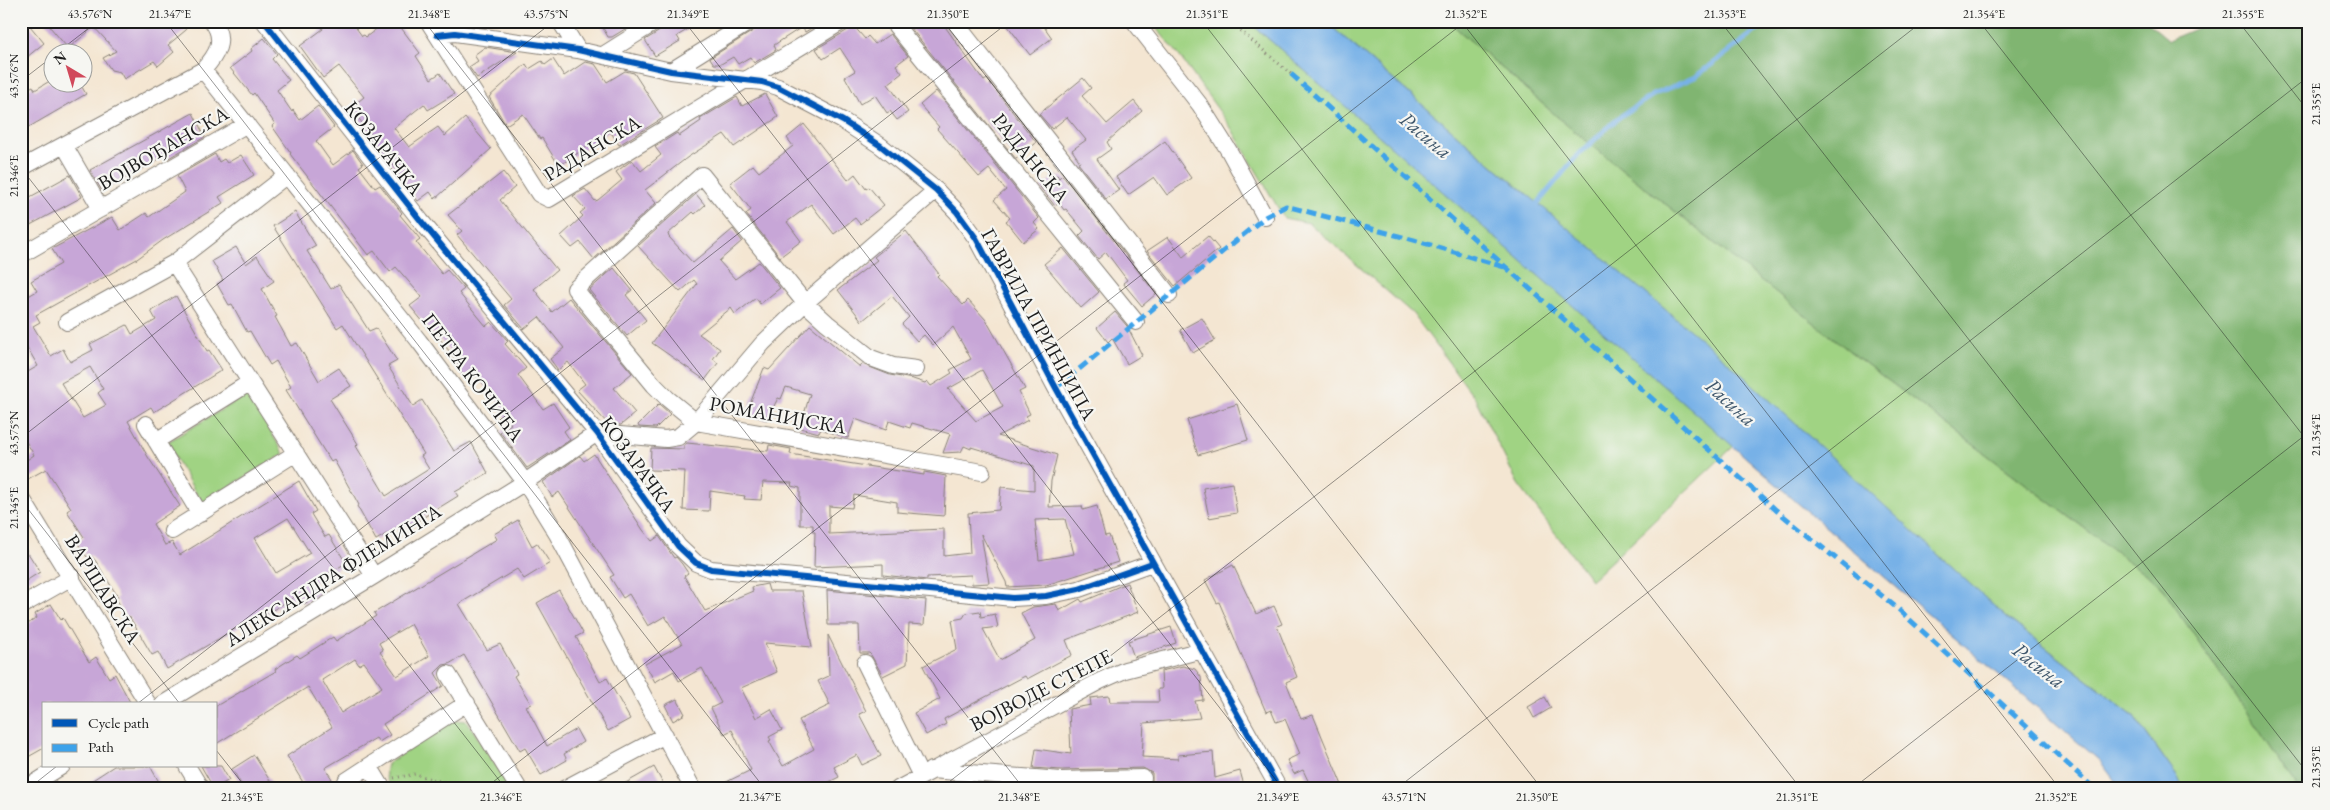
<svg xmlns="http://www.w3.org/2000/svg" width="2330" height="810" viewBox="0 0 2330 810" font-family="'EB Garamond',serif">
  <rect width="100%" height="100%" fill="#f6f6f2"/>
  <filter id="ink" filterUnits="userSpaceOnUse"><feTurbulence type="fractalNoise" baseFrequency=".02" numOctaves="2"/><feDisplacementMap in="SourceGraphic" scale="10" xChannelSelector="R" yChannelSelector="G"/><feConvolveMatrix kernelMatrix="1 2 1 2 8 2 1 2 1" color-interpolation-filters="sRGB"/></filter>
  <filter id="wash" filterUnits="userSpaceOnUse"><feTurbulence type="fractalNoise" baseFrequency=".0096" numOctaves="4" result="noise"/><feDisplacementMap in="SourceGraphic" scale="20" xChannelSelector="R" yChannelSelector="G"/><feGaussianBlur stdDeviation="1.12" result="paint"/><feColorMatrix in="noise" values="0 0 0 0 0 0 0 0 0 0 0 0 0 0 0 0 0 1.4 0 .05"/><feComposite in="paint" operator="in"/></filter>
  <g filter="url(#wash)">
    <rect width="100%" height="100%" fill="#f4e6d2"/>
    <path fill="#a0d383" stroke="#5e7850" d="M1150,21H1248L1734,446L1591,580L1518,484L1475,398L1413,314L1309,223L1284,218L1230,126L1175,50Z
      M1325,21H1448L1568,126L1857,357L2160,585L2299,789H2186L2133,715L2006,617L1497,169Z
      M248,394L284,454L202,503L166,443Z
      M453,720L467,721L511,789H393C386,780 384,775 387,764Z"/>
    <path fill="#80b571" stroke="#4e6846" d="M1448,21H2146L2169,40L2214,21H2309V789H2299L2160,585L1857,357L1568,126Z"/>
    <path fill="#77b1e7" stroke="#4a6682" d="M1248,21H1325L1497,169L1727,361L2006,617L2133,715L2186,789H2121L2100,761L1800,505Z"/>
    <g fill="none" stroke-linecap="round" stroke-linejoin="round">
      <path stroke="#77b1e7" stroke-width="5" d="M1534,208L1575,158L1618,118L1653,95L1695,77L1769,21"/>
    </g>
    <g id="blocks">
      <path fill="#c7a6d7" fill-rule="evenodd" d="M21,21H26L44,43L21,62Z
        M45,21H179L186,30L168,45L174,52L158,66L154,61L124,79L120,72L111,70L103,58L116,51L94,27L71,46H66Z
        M318,21H351L362,36L364,35L366,37L387,21H396L420,53L416,56L431,79L440,73L454,94L428,110L424,104L394,128L409,147L438,127L445,136L465,118L491,149L435,199L430,192L418,201L396,172L398,171L382,150L379,152L369,138L372,135L350,108L364,97L339,66L323,78L300,46L323,29Z
        M599,21H638L612,37H608Z
        M667,21H702L677,36L680,41L655,56L645,40L663,29Z
        M761,21H823L805,32L802,27L774,45L776,50L754,63L750,57L738,64L733,57L721,64H714L710,58L756,29Z
        M917,21H941L984,81L987,79L1036,142L1035,144L1016,159L909,26Z
        M1004,21H1040L1052,38L1030,55Z
        M852,24L865,39L868,36L875,44L890,34L908,56L896,65L902,73L888,84L908,112L897,120L890,111L887,113L875,95L860,104L845,77L855,71L840,48L823,59L816,49L848,30Z
        M264,38L277,54L272,59L289,80L277,90L292,112L293,110L300,120L318,106L334,127L316,141L333,165L353,150L363,164L359,167L375,188L380,185L402,213L400,215L420,239L416,242L442,274L447,270L464,289L459,293L486,326L491,322L508,341L505,344L526,368L518,375L543,409L553,403L569,427L564,431L570,440L527,468L500,432L511,424L500,409L503,407L473,371L464,377L456,366L459,364L440,339L439,341L410,306L422,297L396,267L390,272L374,251L368,255L290,154L291,153L272,126L275,124L254,93L252,95L230,68L252,51L251,49Z
        M485,47L517,52L477,78L469,67L478,61L474,55Z
        M553,59L564,76L585,62L595,64L607,82L625,71L634,73L663,118L619,145L610,131L559,166L542,138L540,139L523,114L506,125L489,97L526,64L529,69L542,61L545,65Z
        M1083,78L1091,88L1082,96L1107,124L1134,101L1142,111L1107,142L1111,149L1097,159L1119,190L1106,199L1078,163L1080,162L1072,150L1086,140L1067,117L1052,129L1039,114Z
        M48,82H79L86,94L29,127L26,121L21,124V92L33,86L35,90Z
        M936,91L1039,218L1034,223L1039,229L1023,242L1006,221L1010,218L994,200L1006,190L989,169L979,177L937,129L939,127L920,105Z
        M765,94L778,117L734,147L724,134L688,157L645,190L656,203L594,259L580,242L572,248L561,236L583,216L580,213L585,209L573,196L585,189L595,201L598,200L622,180L616,172L632,160L641,171L661,155L655,147L677,133L679,136L701,121L700,119L737,97L742,106Z
        M193,113L205,137L167,159L165,156L102,191L90,170Z
        M804,124L848,180L855,174L866,189L869,187L884,205L860,224L855,218L834,234L811,204L787,222L801,241L780,257L746,214L751,210L730,183L753,165L759,172L793,146L787,138Z
        M1165,141L1191,178L1167,195L1154,177L1128,195L1116,177Z
        M215,154L219,162L224,159L227,163L241,155L254,175L219,197L223,203L163,240L137,259L36,315L40,322L33,326L51,356L63,349L70,362L93,350L90,344L127,325L132,334L156,320L151,311L176,296L207,351L209,350L222,370L154,412L151,407L128,421L148,457L180,506L153,524L165,545L172,542L180,555L299,481L316,511L311,514L325,537L329,535L346,563L313,583L320,594L304,604L298,595L266,614L264,612L167,669L158,652L152,655L129,616L126,617L116,598L118,597L95,560L90,555L87,557L77,542L84,537L67,511L71,508L46,469L26,480L21,472V464L34,455L21,433V376L38,366L21,337V292L25,298L37,291L31,281L61,264L52,249L112,217L120,230L146,213L149,217L185,192L177,176ZM90,367L103,389L98,393L106,405L83,418L61,383ZM288,518L310,553L276,573L255,538Z
        M503,172L515,187L500,200L557,270L534,289L552,312L569,298L632,373L614,388L635,413L621,425L608,424L577,390L585,384L568,362L558,370L550,359L564,348L539,317L524,329L504,305L511,299L457,235L462,231L448,215Z
        M70,175L82,197L21,230V202Z
        M1057,175L1059,178L1062,175L1156,294L1142,306L1123,283L1127,280L1106,252L1098,259L1079,236L1084,231L1066,209L1064,210L1059,203L1055,206L1040,187Z
        M696,194L705,205L695,214L693,212L668,234L669,237L693,263L733,229L742,241L719,261L735,279L759,262L780,288L760,304L756,298L735,314L731,308L699,334L720,349L713,359L718,363L705,380L652,343L697,284L694,280L680,292L638,246Z
        M295,212L316,246L307,251L331,289L339,284L369,331L376,328L397,361L388,366L413,406L422,400L454,451L471,442L488,473L455,492L458,496L411,525L409,521L376,540L357,506L359,505L334,460L331,462L286,390L291,387L276,361L270,365L250,331L247,332L232,304L229,305L217,284L223,280L212,261L236,247L246,264L257,256L274,281L262,289L277,316L275,317L291,346L297,343L319,381L339,368L351,386L330,399L358,444L356,446L386,496L429,469L421,456L424,454L343,324L337,328L273,226Z
        M906,231L939,274L937,276L963,305L968,300L986,320L1025,389L1019,392L1030,414L1026,416L1028,420L998,436L1057,455L1051,481L1049,507L1082,506L1083,510L1097,506L1105,536L1109,535L1118,562L1046,585L1007,587L1006,582L981,534L989,583L972,584L971,575L927,577V580L883,575V564L814,567L815,532H813V525H800V488L791,486L792,483L763,482L761,500L744,499L745,496L710,491L709,511L683,510L685,471L650,470L651,448L684,449V445L687,443L768,451L769,445L791,449L790,454L924,475V472L946,476L944,516L897,512V502L854,495L852,508L829,506V534L944,529V556L970,553L968,513L999,510L1001,487L1034,490V466L971,447V449L964,446L961,452L943,453L950,434L912,423L910,428L889,421L886,430L855,419L848,438L821,429L819,433L800,428L810,394L786,387L781,399L778,398L767,420L746,414L764,368L769,370L810,325L860,367L862,364L890,375L913,379L925,383L927,381L931,386L952,373L950,370L971,359L953,327L933,345L924,335L917,341L902,324L909,317L892,296L862,321L838,290L877,260L874,257ZM982,370L1003,407L976,421L948,389ZM1065,519L1074,554L1039,560L1035,520Z
        M1208,236L1219,249L1175,286L1147,251L1168,237L1183,257Z
        M1063,248L1099,292L1081,308L1044,264Z
        M614,268L632,290L626,295L646,320L627,336L589,290Z
        M1115,312L1127,326L1142,355L1127,364L1112,338L1108,342L1097,328Z
        M1202,318L1215,340L1193,353L1180,330Z
        M659,404L670,414L656,428L639,427L638,425Z
        M1237,404L1248,440L1198,455L1187,420Z
        M594,454L643,530L652,541L659,536L674,558L676,557L682,564L688,573L684,576L705,611L753,591L752,587L767,584L769,591H802L812,647L765,643L777,672L741,688L756,718L771,709L782,730L769,737L771,740L769,741L783,766L814,749L799,720L830,705L818,681L829,676L828,635L866,711L859,714L881,756L862,765L857,755L834,767L839,777L815,789H712L751,770L732,730L724,734L711,708L721,703L702,668L679,681L674,671L655,682L645,664L682,644L665,616L648,626L629,594L623,598L610,577L614,575L559,492L552,497L543,482L580,456L584,461Z
        M1232,483L1237,513L1209,518L1203,488Z
        M518,520L532,546L537,543L550,563L524,579L517,569L459,604L487,650L500,644L517,674L514,676L531,704L526,706L547,746L576,729L583,742L564,754L567,760L541,775L525,748L520,751L464,655L449,664L443,665L435,673L443,686L383,724L390,735L379,742L376,738L325,768L332,779L316,789H307L287,756L332,727L308,687L216,744V706L276,671L275,669L297,655L300,658L333,637L336,641L376,616L374,613L497,539L494,534ZM411,624L429,656L397,676L380,652L383,650L379,643ZM355,659L359,665L364,662L382,687L341,713L322,680Z
        M21,542L40,572L21,584Z
        M1233,565L1256,614L1274,606L1282,624L1277,626L1297,677L1286,682L1301,719L1313,715L1342,785L1335,789H1312L1303,770L1294,774L1287,760L1300,754L1285,719L1276,722L1271,710L1266,712L1219,602L1217,603L1205,580Z
        M1127,583L1138,612L1066,640L1072,655L1027,679L1025,676L944,719L946,724L926,735L914,713L940,699L923,666L957,649L952,620L963,618L966,613L980,611L981,617L995,614L998,627L983,629L1000,660L1035,640L1021,613L1033,607L1056,604L1059,611L1080,599L1082,602Z
        M559,590L583,633L576,637L600,682L607,678L630,719L608,731L537,603Z
        M827,590L926,600L924,625L909,624L907,664L883,676L871,655L869,653H860L859,625H828Z
        M51,604L61,620L63,618L89,662L96,657L109,678L115,674L131,704H44V748L21,761V628L37,618L35,614Z
        M1171,627L1176,643L1134,657L1128,641Z
        M1183,666L1195,669L1201,677L1203,700L1195,701L1200,718L1144,723L1142,757L1178,759V755L1213,752L1215,778L1240,771L1245,789H1112L1148,787L1152,782V773L1143,768L1061,770L1033,768L1036,749L1071,754L1069,709L1091,705L1090,698L1109,696L1110,702H1159L1158,689H1162L1161,671Z
        M1545,697L1551,708L1534,718L1528,707Z
        M677,699L685,714L673,721L665,705Z
        M254,755L275,789H244L232,769Z
        M114,766H150L163,789H79Z
        M201,766H221L229,780L214,789Z
        M654,767L666,789H615Z"/>
    </g>
  </g>
  <g filter="url(#ink)">
    <use href="#blocks" fill-opacity="0" stroke="#888177" stroke-width="1"/>
    <g fill="none" stroke-linecap="round" stroke-linejoin="round">
      <defs>
        <path id="minor" d="M264,21L421,221L597,433L678,546L696,563L711,569L1013,598L1046,596L1079,589L1152,563
          M428,21L539,194L549,199L843,21
          M560,21L578,50
          M892,21L1136,322
          M954,21L1169,295
          M1134,21L1200,105L1229,151L1265,217
          M437,35L455,33L578,50L671,71L762,82L778,87L843,121L881,146L936,190L957,212L976,238L1056,388L1279,789
          M603,55L657,21
          M203,70L419,341L525,482L557,534L693,789
          M671,71L751,21
          M64,145L101,209
          M21,168L203,70C216,56 227,40 212,21
          M21,255L247,124
          M174,263L374,576
          M67,322L174,263L287,175
          M916,369L893,366L871,358L827,323L805,303L702,175L575,289L654,385L668,399L696,422L982,472
          M146,424L200,514
          M156,441L249,383
          M21,497L148,704
          M172,531L296,453
          M21,606L72,577
          M865,663L921,776
          M448,674L519,789
          M163,704L374,576L525,482L597,433L666,439L678,437L696,422L763,343L805,303L936,190
          M187,766L201,789
          M931,770L1061,780L1143,778
          M346,781L369,766
          M25,789L62,766
          M383,789L369,766L467,703
          M564,789L665,735
          M898,789L1100,681L1125,670L1202,650"/>
      </defs>
      <use href="#minor" stroke="#888177" stroke-width="18"/>
      <path stroke="#888177" stroke-width="3" stroke-dasharray="1 4" stroke-linecap="butt" d="M1229,21L1291,74
        M394,778L415,774L467,789"/>
      <use href="#minor" stroke="#fff" stroke-width="16"/>
      <path stroke="#3da2ea" stroke-width="5" stroke-dasharray="10 5" stroke-linecap="butt" d="M1291,74L1776,510L1897,608L2095,789
        M1056,388L1265,217L1286,206L1414,240L1504,267"/>
      <defs>
        <path id="cycleway" d="M264,21L421,221L597,433L678,546L696,563L711,569L1013,598L1046,596L1079,589L1152,563
          M437,35L455,33L578,50L671,71L762,82L778,87L843,121L881,146L936,190L957,212L976,238L1056,388L1279,789"/>
      </defs>
      <use href="#cycleway" stroke="#f6f6f2" stroke-width="9"/>
      <use href="#cycleway" stroke="#0057b8" stroke-width="6"/>
    </g>
  </g>
  <path fill="none" stroke="#1c1c1c" stroke-width="1" stroke-opacity="0.45" d="M165,21L765,789M424,21L1024,789M684,21L1283,789M943,21L1542,789M1202,21L1801,789M1461,21L2060,789M1720,21L2309,775M1979,21L2309,443M2238,21L2309,112M58,52L98,21M21,81L52,57M21,168L506,789M21,438L554,21M21,500L180,704M137,704L1010,21M216,750L247,789M28,789L57,766M484,789L1466,21M940,789L1923,21M1396,789L2309,76M1852,789L2309,432"/>
  <g text-anchor="middle" dominant-baseline="central" stroke-width="4.5" stroke-linejoin="round" paint-order="stroke">
    <g font-size="20" fill="#1c1c1c" stroke="#f6f6f2">
      <text transform="translate(163 148) rotate(-30)">ВОЈВОЂАНСКА</text>
      <text transform="translate(384 148) rotate(52)">КОЗАРАЧКА</text>
      <text transform="translate(592 148) rotate(-31)">РАДАНСКА</text>
      <text transform="translate(1031 158) rotate(51)">РАДАНСКА</text>
      <text transform="translate(1039 324) rotate(61)">ГАВРИЛА ПРИНЦИПА</text>
      <text transform="translate(473 377) rotate(53)">ПЕТРА КОЧИЋА</text>
      <text transform="translate(778 415) rotate(10)">РОМАНИЈСКА</text>
      <text transform="translate(638 464) rotate(54)">КОЗАРАЧКА</text>
      <text transform="translate(333 575) rotate(-32)">АЛЕКСАНДРА ФЛЕМИНГА</text>
      <text transform="translate(103 589) rotate(58)">ВАРШАВСКА</text>
      <text transform="translate(1041 690) rotate(-27)">ВОЈВОДЕ СТЕПЕ</text>
    </g>
    <g font-size="21" font-style="italic" fill="#40586d" stroke="#f6f6f2">
      <text transform="translate(1426 135) rotate(40)">Расина</text>
      <text transform="translate(1731 402) rotate(42)">Расина</text>
      <text transform="translate(2039 665) rotate(38)">Расина</text>
    </g>
  </g>
  <rect width="2330" height="810" fill="none" stroke="#f6f6f2" stroke-width="55"/>
  <rect x="42" y="702" width="175" height="65" fill="#f6f6f2" stroke="#9f9f9c"/>
  <rect x="52" y="719" width="25" height="8" fill="#0057b8" stroke="#9f9f9c"/>
  <text x="88" y="728" font-size="15" fill="#1c1c1c">Cycle path</text>
  <rect x="52" y="744" width="25" height="8" fill="#3da2ea" stroke="#9f9f9c"/>
  <text x="88" y="752" font-size="15" fill="#1c1c1c">Path</text>
  <g transform="translate(68 68) rotate(322)"><circle r="24" fill="#f6f6f2" stroke="#9f9f9c"/>
  <path d="M0-4L9 19L0 12L-9 19Z" fill="#d1495b"/>
  <text y="-8" font-size="14" font-weight="bold" text-anchor="middle" fill="#1c1c1c">N</text>
  </g>
  <rect x="28" y="28" width="2274" height="754" fill="none" stroke="#1c1c1c" stroke-width="2"/>
  <g font-size="12" text-anchor="middle" fill="#1c1c1c">
    <text x="90" y="18">43.576°N</text>
    <text x="170" y="18">21.347°E</text>
    <text x="429" y="18">21.348°E</text>
    <text x="546" y="18">43.575°N</text>
    <text x="688" y="18">21.349°E</text>
    <text x="948" y="18">21.350°E</text>
    <text x="1207" y="18">21.351°E</text>
    <text x="1466" y="18">21.352°E</text>
    <text x="1725" y="18">21.353°E</text>
    <text x="1984" y="18">21.354°E</text>
    <text x="2243" y="18">21.355°E</text>
    <text transform="translate(14 76) rotate(-90)" y="4">43.576°N</text>
    <text transform="translate(2316 104) rotate(-90)" y="4">21.355°E</text>
    <text transform="translate(14 176) rotate(-90)" y="4">21.346°E</text>
    <text transform="translate(14 433) rotate(-90)" y="4">43.575°N</text>
    <text transform="translate(2316 435) rotate(-90)" y="4">21.354°E</text>
    <text transform="translate(14 508) rotate(-90)" y="4">21.345°E</text>
    <text transform="translate(2316 767) rotate(-90)" y="4">21.353°E</text>
    <text x="242" y="801">21.345°E</text>
    <text x="501" y="801">21.346°E</text>
    <text x="760" y="801">21.347°E</text>
    <text x="1019" y="801">21.348°E</text>
    <text x="1278" y="801">21.349°E</text>
    <text x="1404" y="801">43.571°N</text>
    <text x="1537" y="801">21.350°E</text>
    <text x="1797" y="801">21.351°E</text>
    <text x="2056" y="801">21.352°E</text>
  </g>
</svg>
